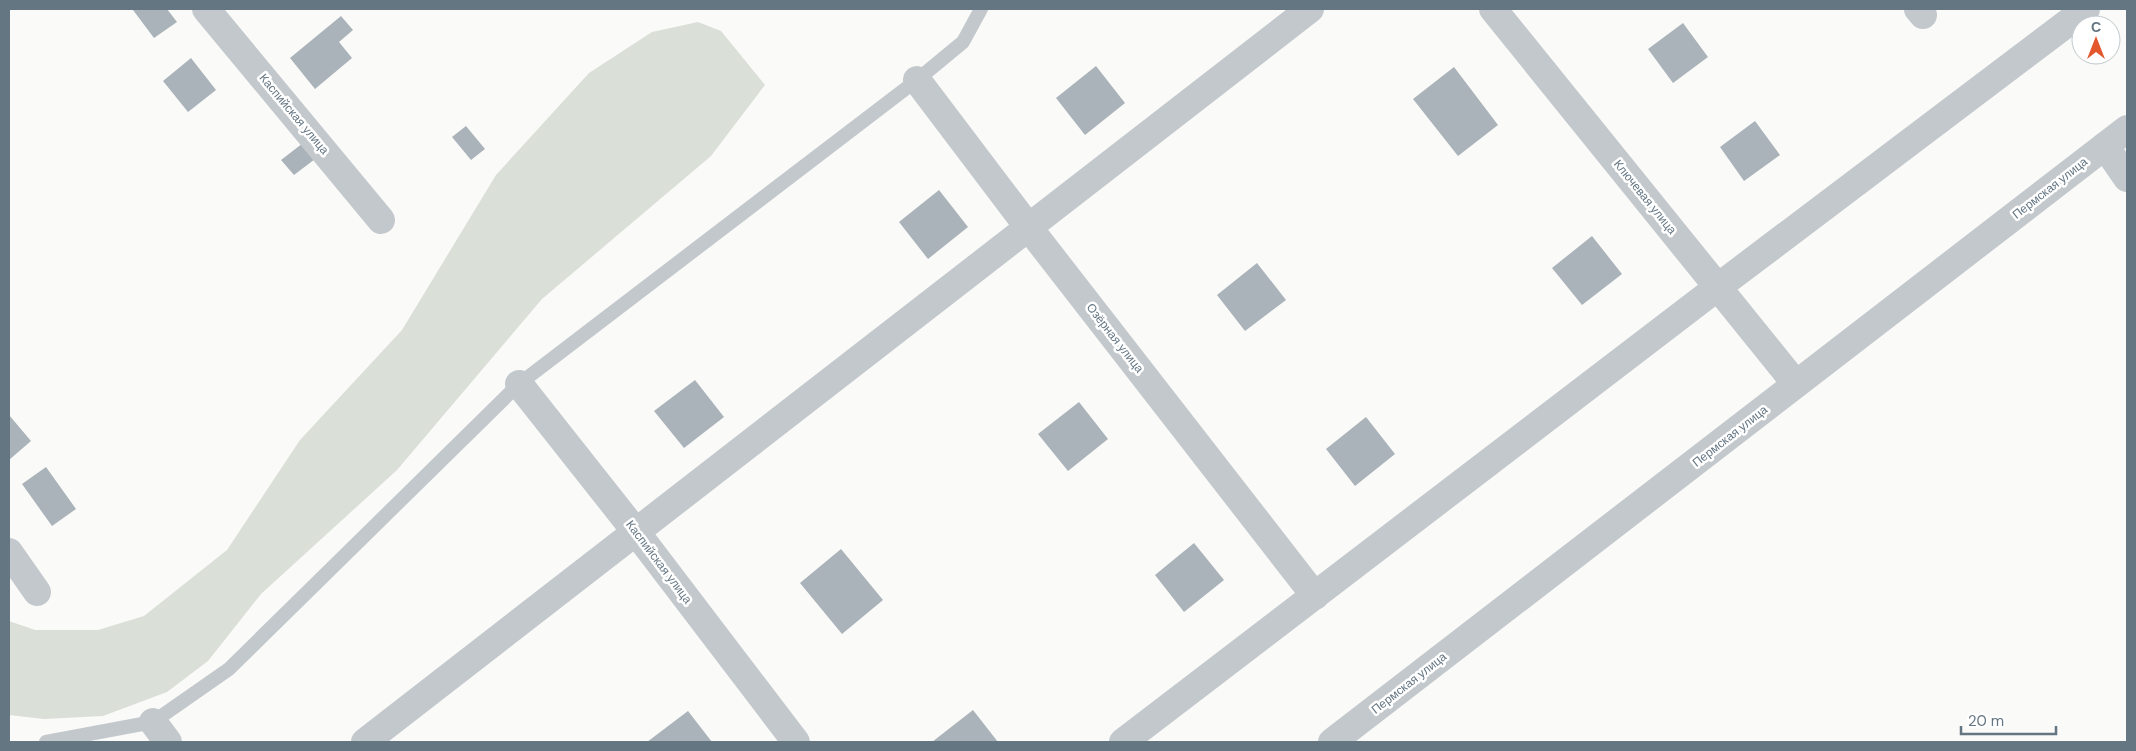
<svg xmlns="http://www.w3.org/2000/svg" width="2136" height="751" viewBox="0 0 2136 751" font-family="'DM Sans',sans-serif">
  <rect width="100%" height="100%" fill="#fafaf8"/>
  <path fill="#dadfd7" d="M698,22L721,31L765,85L711,156L542,299L397,470L261,594L208,661L167,692L103,716L44,719L9,715V621L35,630H98L144,616L227,550L300,440L402,330L496,175L589,73L652,32Z"/>
  <path fill="#aab3b9" d="M135,9H167L177,22L154,38L133,10Z
    M341,16L353,30L339,42L352,58L315,89L290,58Z
    M1683,23L1708,57L1673,83L1648,49Z
    M191,58L216,90L188,112L163,81Z
    M1096,66L1125,103L1085,135L1056,98Z
    M1454,67L1498,125L1458,156L1413,99Z
    M1755,121L1780,155L1744,181L1720,147Z
    M466,126L485,149L471,160L452,137Z
    M307,140L319,156L294,175L281,160Z
    M939,190L968,227L928,259L899,222Z
    M1592,236L1622,274L1582,305L1552,268Z
    M1257,263L1286,300L1245,331L1217,295Z
    M695,380L724,417L684,448L654,411Z
    M1079,402L1108,439L1068,471L1038,434Z
    M9,415L31,441L9,460Z
    M1366,417L1395,454L1355,486L1326,449Z
    M46,467L76,509L52,526L22,484Z
    M1194,543L1224,580L1184,612L1155,575Z
    M841,549L883,600L842,634L800,583Z
    M973,710L998,742H932Z
    M688,711L712,742H647Z"/>
  <g fill="none" stroke-linecap="round" stroke-linejoin="round">
    <path stroke="#c3c8cc" stroke-width="14" d="M46,742L153,722L229,669L519,384L917,80L963,42L981,9"/>
    <path stroke="#c3c8cc" stroke-width="28" d="M206,9L381,220
      M1493,9L1796,384
      M1918,9L1923,15
      M917,80L1029,228L1315,596
      M2105,146L2127,178
      M519,384L636,532L796,742
      M9,552L37,592
      M153,722L168,742
      M365,742L1310,9"/>
    <path stroke="#c3c8cc" stroke-width="28" d="M1123,742L1718,287L2086,9
      M1332,742L2127,129"/>
  </g>
  <g text-anchor="middle" dominant-baseline="central" stroke-width="5" stroke-linejoin="round" paint-order="stroke">
    <g font-size="12" fill="#657683" stroke="#fff">
      <text transform="translate(294 114) rotate(50)">Каспийская улица</text>
      <text transform="translate(2050 188) rotate(-38)">Пермская улица</text>
      <text transform="translate(1645 197) rotate(51)">Ключевая улица</text>
      <text transform="translate(1115 338) rotate(52)">Озёрная улица</text>
      <text transform="translate(1730 436) rotate(-38)">Пермская улица</text>
      <text transform="translate(659 562) rotate(53)">Каспийская улица</text>
      <text transform="translate(1409 683) rotate(-38)">Пермская улица</text>
    </g>
  </g>
  <rect width="2136" height="751" fill="none" stroke="#657683" stroke-width="20"/>
  <g transform="translate(2096 40)"><circle r="24" fill="#ffffff" stroke="#c1c8cd"/>
  <path d="M0-4L9 19L0 12L-9 19Z" fill="#e4572e"/>
  <text y="-8" font-size="14" font-weight="bold" text-anchor="middle" fill="#657683">С</text>
  </g>
  <path d="M1961 726v8h95v-8" fill="none" stroke="#657683" stroke-width="2.5"/>
  <text x="1968" y="726" font-size="15" fill="#657683" stroke="#ffffff" stroke-width="4" paint-order="stroke">20 m</text>
</svg>
